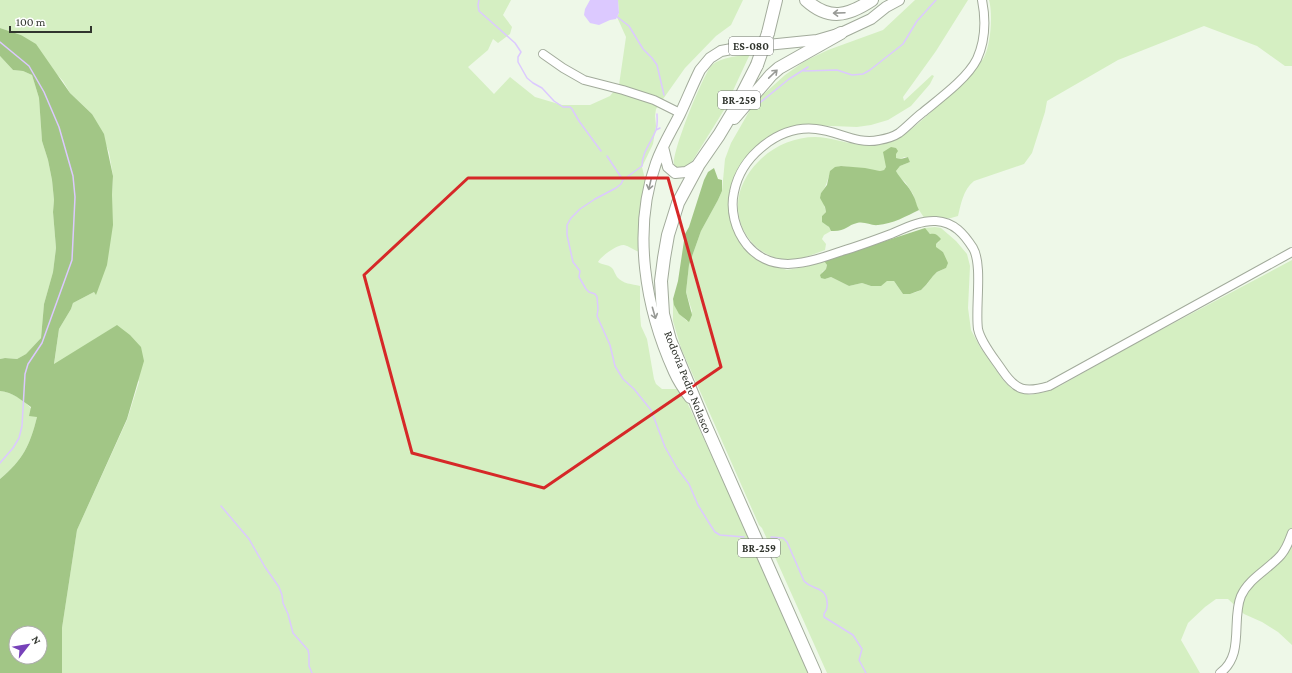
<svg xmlns="http://www.w3.org/2000/svg" width="1292" height="673" viewBox="0 0 1292 673" font-family="'Crimson Pro',serif">
  <rect width="100%" height="100%" fill="#eef8e8"/>
  <path fill="#d5efc2" d="M0,0H511L503,15L512,27L510,34L498,43L493,39L488,50L468,67L494,94L510,77L535,97L562,105H590L610,96L619,85L626,37L617,17L619,13L618,0H743L731,25L716,36L685,68L656,109L655,116L656,126L653,144L642,167L644,175L649,189L639,252C634,250 629,246 624,245C618,244 601,256 598,262C602,265 608,264 612,268C614,270 615,274 617,277C623,284 632,284 640,286V314L641,326L647,339L654,379L656,384L662,389H681L811,673H62V628L77,530L127,420L139,382L116,326L54,365L59,329L71,309L73,303L94,292L96,294L112,195L113,176L109,152L92,114L70,93L63,81L21,35L0,28Z
    M915,0H968L936,51L903,97L904,101L932,75L934,76L930,84L911,106L888,120L871,125L857,127L807,125L766,142L733,186L728,207L734,229L766,263L787,270L804,267L824,261L827,265L826,269L822,272L825,279L831,277L849,286L862,283L871,286L887,281H894L903,294C913,294 921,292 927,284C930,281 931,277 935,274C938,271 942,270 946,268L943,252L936,248V244L939,242L925,229V228L935,227L941,228L956,241L967,254L970,266L968,308L971,330L980,347L1003,380L1012,389L1030,395L1045,392L1060,386L1127,348L1292,260V645L1278,632L1262,622L1244,614L1228,599H1216L1205,607L1188,623L1181,640L1200,673H827L762,528L759,525L681,348L673,321V299C675,309 679,314 687,321L692,311L686,292L689,265L701,231L718,200L722,191L725,159L731,143L754,103L785,75L805,61L828,50L883,30Z
    M989,0H1292V66H1285L1257,46L1204,26L1118,60L1047,101L1045,112L1032,153L1024,164L974,181C963,190 961,204 958,216L951,218L925,219L917,207L913,194L905,182L898,176L896,171L900,166L910,162L908,157H904L901,159L896,158V154L884,170L880,171L841,166C825,169 831,182 821,193L826,212L822,216C825,224 828,225 831,231L824,235L822,239L826,244L825,250C813,254 799,261 787,260C759,258 737,232 738,205C738,189 747,173 758,162C775,144 802,134 826,138C845,141 864,149 883,144C891,143 903,136 909,131C929,115 952,93 969,74C973,69 979,65 983,59C991,46 993,14 989,0Z
    M750,54L724,110L688,168L677,170C677,169 674,165 674,164C672,152 703,74 712,65C721,57 740,56 750,54Z
    M0,56L13,70L23,71L32,75L39,98L42,141L48,160L52,180L54,200L53,212L56,248L53,272L44,304L41,338L26,354L17,359L5,358L0,359Z
    M0,391C16,393 29,403 37,417C30,445 23,460 0,479Z"/>
  <path fill="#a2c686" fill-rule="evenodd" d="M0,28L21,35L36,44L70,93L92,114L104,134L113,176L112,195L113,225L107,265L96,295L94,292L73,303L71,309L59,329L54,364L117,325L130,335L141,347L144,361L127,419L77,530L62,628V673H0V479C23,460 30,445 37,417L29,416L31,407C21,400 13,392 0,391V359L5,358L17,359L26,354L41,338L44,304L53,272L56,248L53,212L54,200L52,180L48,160L42,141L39,98L32,75L23,71L13,70L0,56ZM16,633H40V657H16Z
    M891,147L896,148L898,151L896,154V158L901,159L908,157L910,162L900,166L896,171C900,179 909,186 913,195C916,200 916,205 919,210C907,216 892,224 878,225C871,226 865,221 857,223C847,225 846,232 831,231L829,227L822,222V216L826,212L825,207L820,198L821,193L827,185L830,171L835,167L841,166L865,168L880,171L884,170L886,167L883,152Z
    M714,168L718,179L722,180V191L718,200L701,231L689,265L686,292L692,315L689,322L679,314L674,305L673,299L678,281L685,234L689,227L704,180L708,172Z
    M925,228L930,234C935,233 937,234 941,239L936,244V247L943,252L948,263L946,268L937,272L933,276L926,285L921,290L910,294H903L894,281H887L881,286H871L862,283L849,286L831,277L825,279L821,278L820,275L826,269L827,265L824,261Z"/>
  <path fill="#dcc9ff" d="M590,0H618L619,13L616,19L610,20L599,25L590,23L584,15L585,9Z"/>
  <g fill="none" stroke-linecap="round" stroke-linejoin="round">
    <path stroke="#dcc9ff" stroke-width="1.5" d="M479,0L478,5L479,11L515,43L521,52L518,57V62L527,78L533,83L542,88L554,101L563,107H570L572,109L579,121L601,151
      M616,16L629,26L643,49L652,58L657,65L664,95
      M0,42L29,66L44,92L59,127L73,176L75,197L72,260L42,343L28,364L25,374L22,426L19,438L13,448L0,463
      M804,71L837,70L852,75L863,74L870,70L903,44L917,21L936,0
      M757,105L789,79L808,67
      M657,114C657,119 658,125 656,130C651,143 642,152 642,166L623,180L621,184L616,188L595,199L580,209L571,218L567,225V235L573,262L580,271L579,277L586,289L589,292L595,294L597,297L598,309L597,316L610,345L615,366L623,379L634,389L651,410L665,447L677,468L689,484L698,505L711,526L715,532L720,535L744,537
      M656,130L660,128
      M607,156L623,180
      M221,506L249,539L265,567L279,587L282,595L283,603L288,614L293,633L308,650L309,655V666L312,673
      M771,537L783,538L787,542L804,581C812,590 826,586 827,602C828,607 827,610 824,614V617L853,635L862,649L859,660L866,673"/>
    <defs>
      <path id="minor" d="M982,0C986,20 985,41 977,59C967,79 939,99 922,113C914,119 907,127 899,133C893,137 885,139 879,140C857,145 838,131 816,129C779,125 741,156 734,192C730,210 735,230 747,245C773,276 810,262 842,251C859,246 875,240 891,234C905,228 921,220 936,221C954,222 964,234 973,248C983,265 975,308 978,329C981,343 994,358 1002,370C1016,391 1025,393 1049,386L1292,252
        M543,54L563,68L584,80L623,90L654,100L680,113
        M1220,673C1245,655 1231,620 1241,596C1249,578 1269,569 1281,555C1287,548 1289,541 1292,533"/>
      <path id="major" d="M663,147L668,167L675,173L686,172L699,164
        M690,398C684,390 678,381 674,372C645,308 632,230 656,163C662,146 672,130 680,114C687,99 693,84 700,70L710,58L721,51L737,48L817,40L841,33L871,19L886,7L899,0"/>
      <path id="highway" d="M806,0C829,21 848,16 872,0
        M768,33L776,0
        M757,65L734,110L719,135L699,164L678,203L668,235L664,258L661,281L663,314L670,340L704,422L815,673
        M734,118L771,75L779,68L841,33"/>
    </defs>
    <use href="#minor" stroke="#a2ab9b" stroke-width="10"/>
    <use href="#major" stroke="#a2ab9b" stroke-width="12"/>
    <use href="#highway" stroke="#a2ab9b" stroke-width="14"/>
    <use href="#minor" stroke="#fff" stroke-width="8"/>
    <use href="#major" stroke="#fff" stroke-width="10"/>
    <use href="#highway" stroke="#fff" stroke-width="12"/>
    <defs>
      <path id="highway-bridge" d="M757,65L768,33"/>
    </defs>
    <use href="#highway-bridge" stroke="#a2ab9b" stroke-width="14" stroke-linecap="butt"/>
    <use href="#highway-bridge" stroke="#fff" stroke-width="12"/>
  </g>
  <defs><path id="oneway-shaft" d="M-6 0H5M1.5-3L5.5 0L1.5 3" fill="none" stroke-width="1.6" stroke-linecap="round" stroke-linejoin="round"/></defs>
  <g stroke="#989a96">
    <use href="#oneway-shaft" transform="translate(839 13) rotate(178)"/>
    <use href="#oneway-shaft" transform="translate(773 74) rotate(-44)"/>
    <use href="#oneway-shaft" transform="translate(650 184) rotate(103)"/>
    <use href="#oneway-shaft" transform="translate(654 313) rotate(74)"/>
  </g>
  <path fill="none" stroke="#d62828" stroke-width="3" stroke-linejoin="round" d="M468,178H668L721,367L544,488L412,453L364,275Z"/>
  <g text-anchor="middle" dominant-baseline="central" stroke-width="3" stroke-linejoin="round" paint-order="stroke">
    <g fill="#fff" stroke="#6f726d" stroke-width="1">
      <rect x="729" y="37" width="44" height="18" rx="3"/>
      <rect x="718" y="91" width="42" height="18" rx="3"/>
      <rect x="738" y="539" width="42" height="18" rx="3"/>
    </g>
    <g font-size="11" font-weight="bold" fill="#31352e">
      <text x="751" y="46">ES-080</text>
      <text x="739" y="100">BR-259</text>
      <text x="759" y="548">BR-259</text>
    </g>
    <g font-size="12" fill="#31352e" stroke="#fff">
      <text transform="translate(688 382) rotate(68)">Rodovia Pedro Nolasco</text>
    </g>
  </g>
  <g transform="translate(28 645) rotate(59)"><circle r="19" fill="#ffffff" stroke="#adaeab"/>
  <path d="M0-3L7 15L0 10L-7 15Z" fill="#7742b9"/>
  <text y="-6" font-size="11" font-weight="bold" text-anchor="middle" fill="#31352e">N</text>
  </g>
  <path d="M10 26v6h81v-6" fill="none" stroke="#31352e" stroke-width="2"/>
  <text x="16" y="26" font-size="12" fill="#31352e" stroke="#ffffff" stroke-width="3" paint-order="stroke">100 m</text>
</svg>
